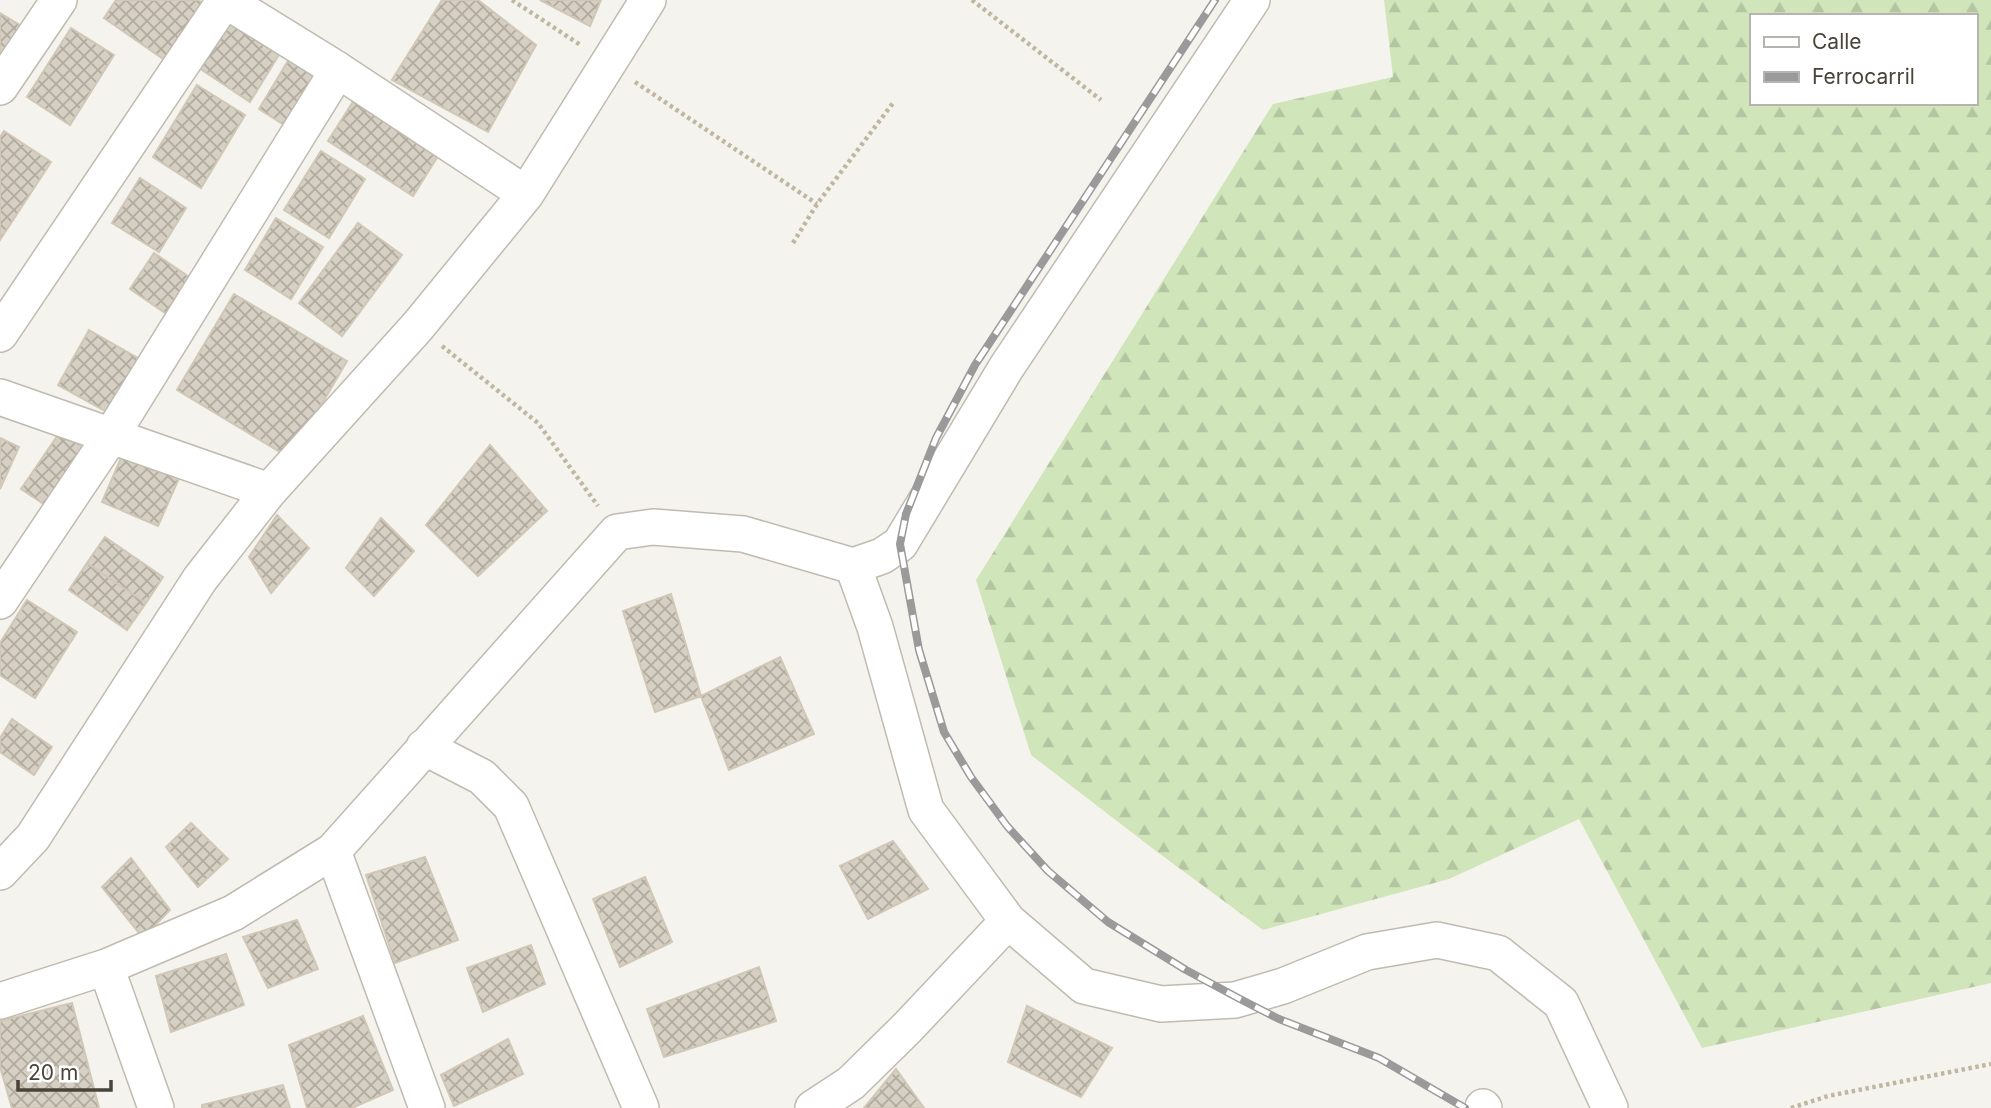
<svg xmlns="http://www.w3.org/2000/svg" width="1991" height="1108" viewBox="0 0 1991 1108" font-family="Inter,sans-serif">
  <defs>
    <pattern id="forest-firs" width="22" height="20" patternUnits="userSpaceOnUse" patternTransform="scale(1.75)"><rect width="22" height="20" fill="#d0e5ba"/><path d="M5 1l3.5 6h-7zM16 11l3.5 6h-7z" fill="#b4c6a1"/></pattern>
    <pattern id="building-cross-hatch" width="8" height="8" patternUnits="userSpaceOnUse" patternTransform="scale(1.75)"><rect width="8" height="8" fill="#d6cfc3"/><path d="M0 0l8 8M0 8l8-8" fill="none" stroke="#b0aa9f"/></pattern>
  </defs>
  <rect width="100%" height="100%" fill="#f5f3ed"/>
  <path fill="url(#forest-firs)" fill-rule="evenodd" d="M1384,0H1991V983L1702,1048L1579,819L1449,879L1263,930L1156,851L1031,755L976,580L1273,104L1393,77ZM1751,16H1975V103H1751Z"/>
  <path fill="url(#building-cross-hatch)" stroke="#d0c7b7" stroke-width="2" d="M116,0H198L210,8L172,65L104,18Z
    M442,0H478L536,45L488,132L392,80Z
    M540,0H601L590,26Z
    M0,13L20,25L0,59Z
    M224,16L280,53L250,102L193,64Z
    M71,28L114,55L70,125L27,97Z
    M291,56L321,75L289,128L259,109Z
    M197,85L245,115L201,188L153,157Z
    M358,94L443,148L413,196L328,141Z
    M4,131L51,162L0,240V137Z
    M321,151L365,179L329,238L284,210Z
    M140,178L186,208L159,252L112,223Z
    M276,218L323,247L291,299L245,270Z
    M358,223L402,255L342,336L299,303Z
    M154,253L198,283L174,319L130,289Z
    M234,294L347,361L290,458L177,390Z
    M89,330L145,362L114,416L58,385Z
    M60,432L89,452L51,509L21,489Z
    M0,438L19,447L0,489Z
    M127,444L183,469L158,526L102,502Z
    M490,445L547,511L478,576L426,525Z
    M277,515L309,548L271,593L249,557Z
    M381,518L414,551L374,596L346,568Z
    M105,537L163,577L146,603L87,563Z
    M87,563L146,603L127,630L69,590Z
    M671,594L701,696L655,712L623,611Z
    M27,600L77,632L35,698L0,675V643Z
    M780,657L814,734L729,770L701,696Z
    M12,719L52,747L34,775L0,752V738Z
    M191,823L228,859L198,887L166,847Z
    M893,841L928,889L868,919L840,866Z
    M425,857L458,940L395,963L366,875Z
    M131,858L170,910L143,938L102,887Z
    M645,877L672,942L620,967L593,899Z
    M297,920L318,969L268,988L243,937Z
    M531,945L545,984L483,1012L467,968Z
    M226,954L244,1005L171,1032L156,976Z
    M759,967L776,1021L664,1057L647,1009Z
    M72,1003L99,1108H12L0,1067V1021Z
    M1027,1006L1112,1048L1081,1097L1008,1062Z
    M363,1016L393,1090L352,1108H307L289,1045Z
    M508,1039L523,1074L454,1106L441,1075Z
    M896,1069L924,1108H864Z
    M283,1085L290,1108H202V1105Z"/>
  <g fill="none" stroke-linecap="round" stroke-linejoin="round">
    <defs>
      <path id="street" d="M225,0L338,70L526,194
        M0,87L59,0
        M0,334L225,0
        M0,397L269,491
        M853,566L875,627L926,810L1008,921L1084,986L1161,1004L1235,1000L1283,986L1367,952L1437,940L1498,953L1561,1003L1610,1108
        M0,601L111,436L338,70
        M424,747L482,777L511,806L641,1108
        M333,851L427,1108
        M0,872L33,837L200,579L269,491L418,326L526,194L648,0
        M106,967L156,1108
        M0,1001L106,967L233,913L333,851L617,532L653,527L743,534L853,566L882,556L900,544L1006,368L1252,0
        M1483,1107L1484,1108
        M813,1108L851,1083L907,1028L1008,921"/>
    </defs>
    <use href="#street" stroke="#c0bbb0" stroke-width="38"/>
    <path stroke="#c0b7a2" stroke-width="4.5" stroke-dasharray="3.5 3.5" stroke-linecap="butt" d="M512,0L582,46
      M972,0L1101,100
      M635,82L817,204
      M793,243L817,204L893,103
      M442,346L538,423L598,506
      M1791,1108L1828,1096L1991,1064"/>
    <use href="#street" stroke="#fff" stroke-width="35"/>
    <defs>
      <path id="rail" d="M1215,0L975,365L936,438L906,514L900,544L919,650L944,732L971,777L1007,826L1048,871L1108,922L1186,970L1240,999L1279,1019L1379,1058L1465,1108"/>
    </defs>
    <use href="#rail" stroke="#9a9a9a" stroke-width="8"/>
    <use href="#rail" stroke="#fff" stroke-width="5" stroke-dasharray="16" stroke-linecap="butt"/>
  </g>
  <rect x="1750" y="14" width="228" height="91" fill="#ffffff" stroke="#b6b4b0" stroke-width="2"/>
  <rect x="1764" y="37" width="35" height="10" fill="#ffffff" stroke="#b6b4b0" stroke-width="2"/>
  <text x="1812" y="49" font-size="21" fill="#49443a">Calle</text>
  <rect x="1764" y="72" width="35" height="10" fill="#9a9a9a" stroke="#b6b4b0" stroke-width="2"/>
  <text x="1812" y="84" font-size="21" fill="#49443a">Ferrocarril</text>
  <path d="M18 1080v10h93v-10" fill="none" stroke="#49443a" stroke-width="3.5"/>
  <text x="28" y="1080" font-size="21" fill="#49443a" stroke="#ffffff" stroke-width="5" paint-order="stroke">20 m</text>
</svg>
